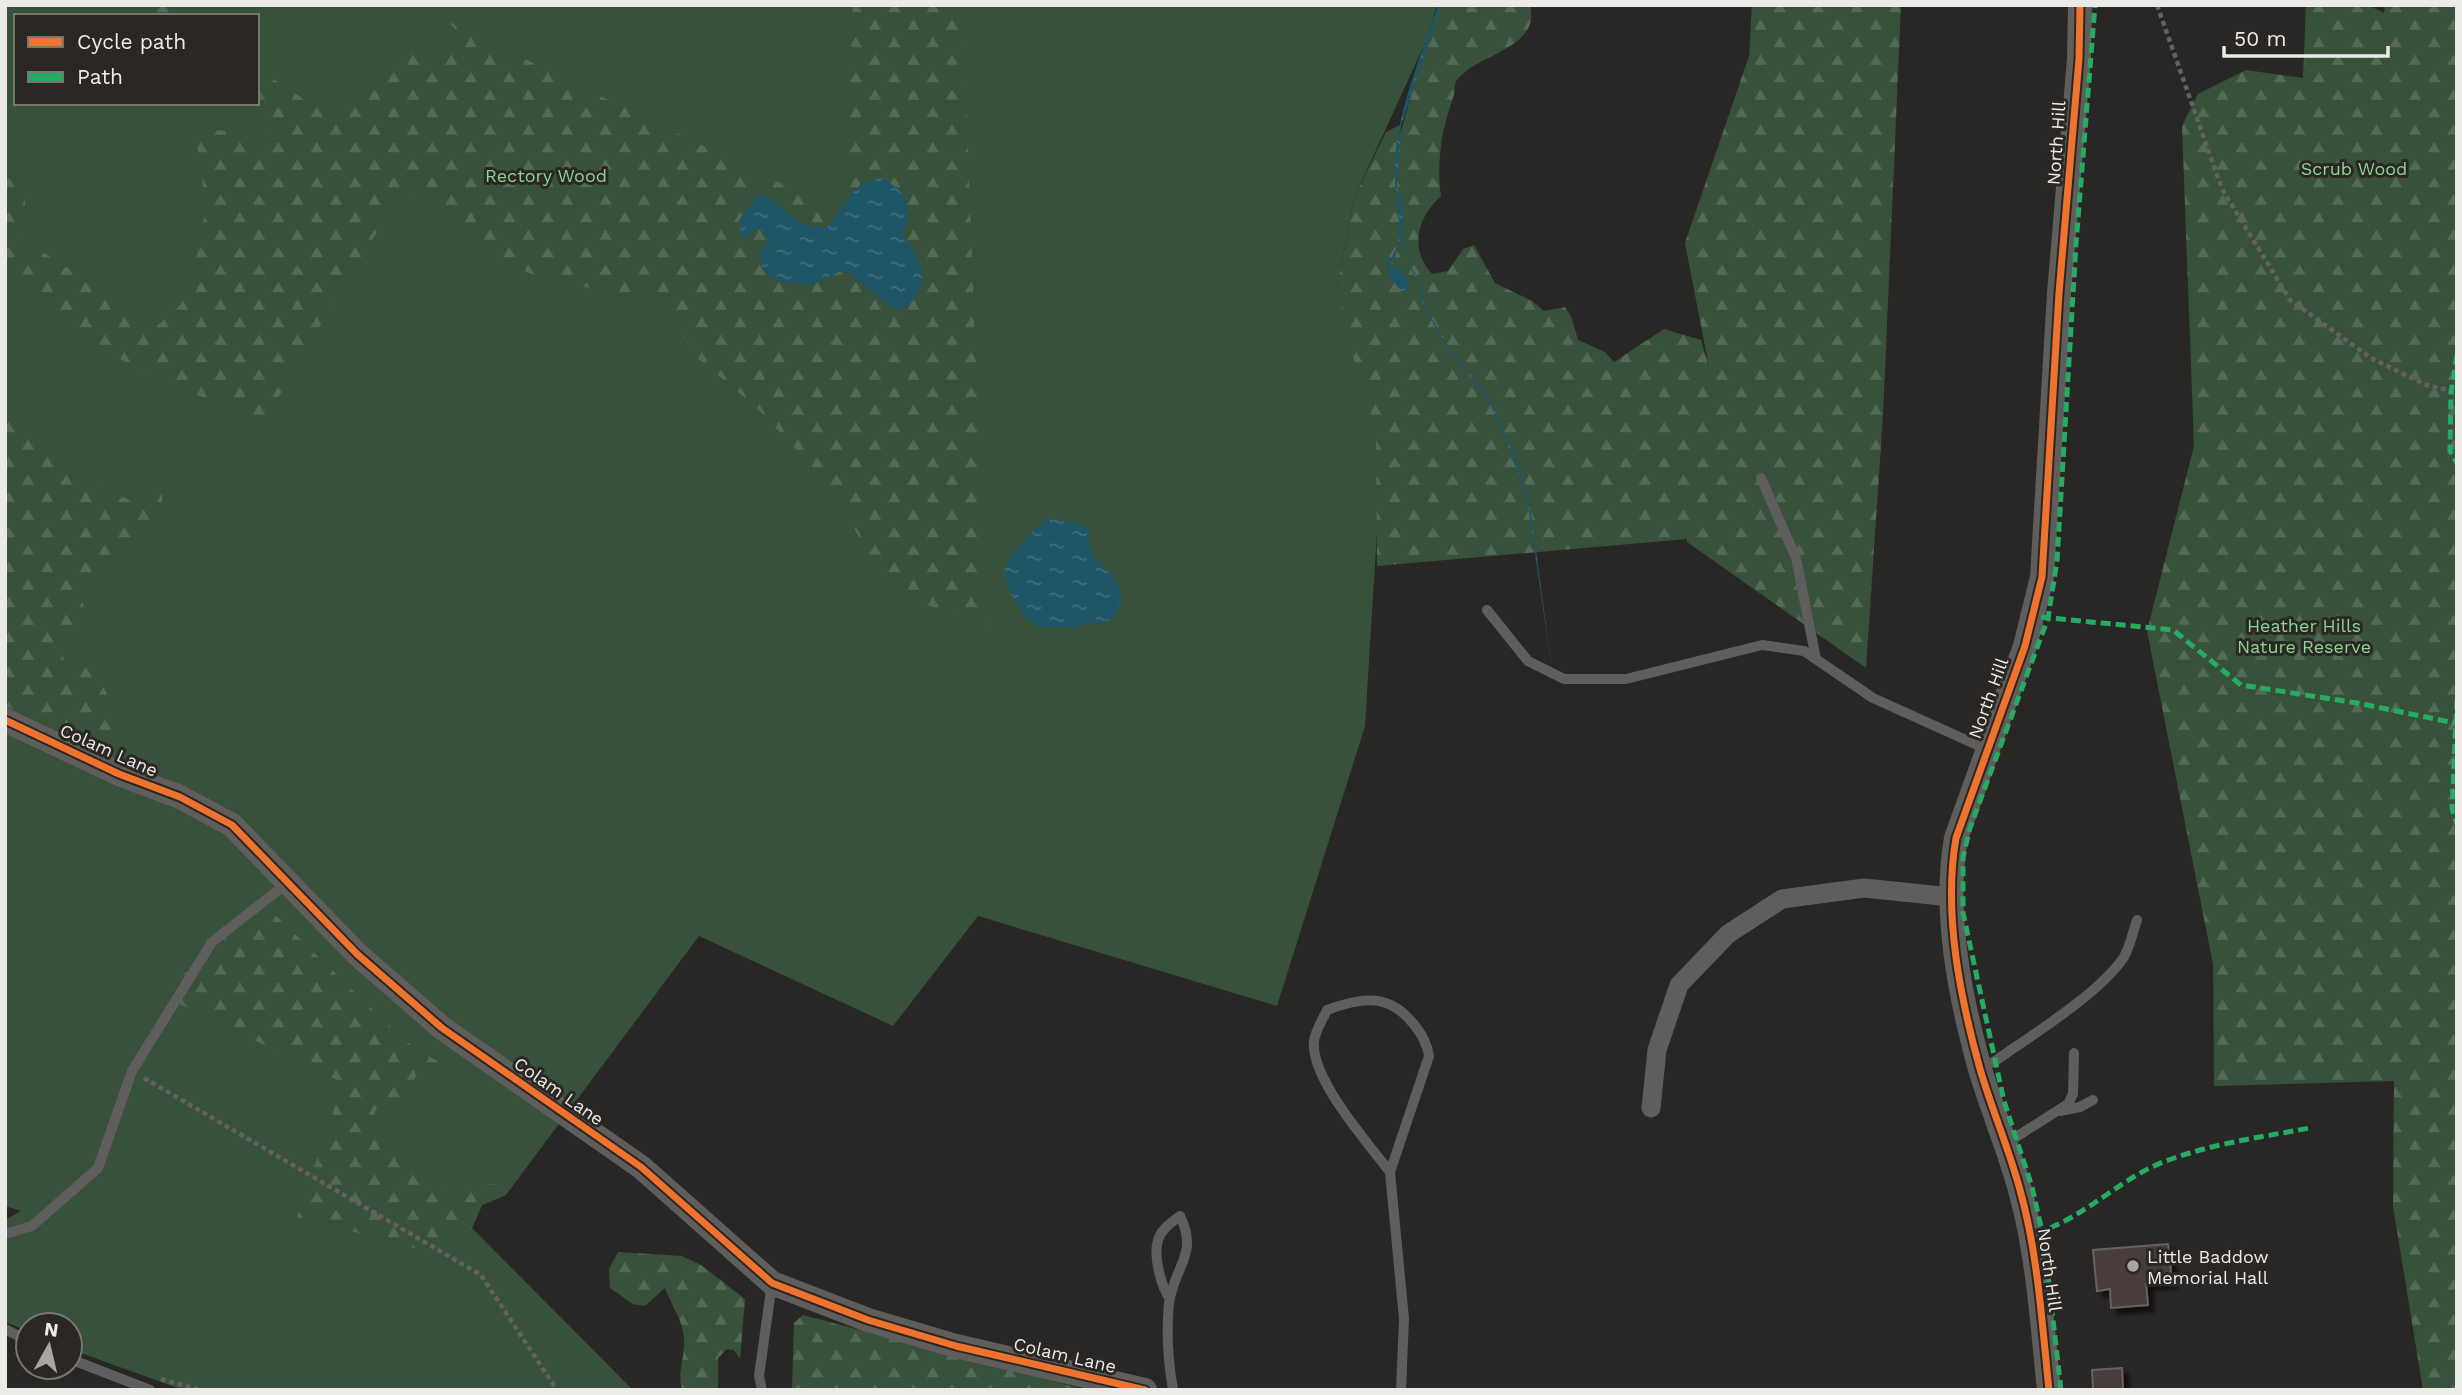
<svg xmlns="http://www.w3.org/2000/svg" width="2462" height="1395" viewBox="0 0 2462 1395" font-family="'Work Sans',sans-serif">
  <defs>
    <pattern id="forest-firs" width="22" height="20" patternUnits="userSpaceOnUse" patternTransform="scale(1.75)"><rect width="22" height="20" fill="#37513b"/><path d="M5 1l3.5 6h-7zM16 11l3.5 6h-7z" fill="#546a57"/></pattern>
    <pattern id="water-ripples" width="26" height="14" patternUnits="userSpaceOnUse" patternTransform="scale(1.75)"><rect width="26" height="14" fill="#1d5567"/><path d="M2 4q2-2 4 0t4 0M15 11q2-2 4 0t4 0" fill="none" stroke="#3e6e7d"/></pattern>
    <filter id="shadow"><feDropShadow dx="6" dy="6" stdDeviation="2" flood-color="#0009"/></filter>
  </defs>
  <rect width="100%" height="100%" fill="#292725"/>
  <path fill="#37513b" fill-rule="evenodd" d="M5,5H1437L1427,39L1354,198L1337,288L1383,434L1365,726L1277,1006L978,916L893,1026L699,936L506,1195L482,1205L472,1228L633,1390H183L70,1349V1325H28V1331L5,1322V1220L21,1211L5,1206ZM16,16H257V103H16Z"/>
  <path fill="url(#forest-firs)" fill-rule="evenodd" d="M146,5H170L178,16H164Z
    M853,5H963L985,626L916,601L877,567L825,480L756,407L699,359L660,303L649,298C600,289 543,284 498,259C464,240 435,212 405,187L331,306L291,378L262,421L239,406L204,398L107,353L5,271V176L22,187C27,207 28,218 14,234L158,325L181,304L192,280L206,208L197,142L212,129L263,137L269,131L265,122L238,103H257V68L335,120L410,43L432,58L458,54L465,47V41L449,22L839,212L827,228L804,225L763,194L755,196L738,222L742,236L755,229H763L768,241L759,251V261L850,272L911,303C930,270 921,265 902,234C920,205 898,177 865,179L846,200Z
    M1440,5H1530C1541,49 1478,53 1457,80C1454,84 1455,90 1454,95C1442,128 1436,161 1441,196C1417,218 1409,248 1432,274L1448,271L1463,249L1474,245L1495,283L1532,301L1544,311L1565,307L1571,316L1578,340L1605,352L1614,362L1664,329L1701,340L1709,367L1685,243L1749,56L1752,5H1901L1883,415L1866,668L1687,542V539L1377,566L1376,432L1351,350L1337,288L1354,198L1386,132L1400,125L1398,142L1427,39ZM1394,256L1392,267H1397L1407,279L1409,288L1389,274L1388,260H1384H1390Z
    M2306,5H2368L2384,13L2385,5H2457V1390H2423L2393,1206L2394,1081L2214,1086L2213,964L2147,631L2194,446L2182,126L2198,94L2246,70L2303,78Z
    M5,411C40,460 92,481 145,508L162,492C165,543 111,546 89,579C78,594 86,614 84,632L76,641L60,645L66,668L90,666C111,690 116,721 114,752L5,706Z
    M264,904L405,1041L448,1068L426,1064L419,1067L407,1100L380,1103L374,1114L377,1122L403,1157L413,1167L452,1188L507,1183L506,1195L482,1205L472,1228L453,1232L440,1244L415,1248L297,1217L343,1083L165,997C192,961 228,931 264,904Z
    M618,1252L682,1256L701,1265L745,1299L740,1359L734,1350L727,1349L718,1358V1390H682C677,1372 685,1358 684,1340C684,1322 671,1305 665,1288L645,1306L633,1304L610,1288L609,1269Z
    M803,1315L1087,1390H792L794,1323Z"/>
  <path fill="url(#water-ripples)" d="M1438,5H1441L1401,126L1397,185L1403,209V232L1410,265L1424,289V305L1449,347L1491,400L1528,491L1552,669L1526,492L1489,401L1448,348L1423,306L1422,289L1409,265L1408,246L1402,233L1392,267H1397L1408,280L1409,289L1400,291L1389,274L1388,261H1383L1386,258L1390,260C1408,233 1395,207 1395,177C1393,119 1420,60 1438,5Z
    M881,178C905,189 916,210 902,235C908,244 916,254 920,264C927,282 915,311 893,309L850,273L839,272L811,285L776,281L764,271L759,252L768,242L763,229H755L747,237H742L739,222L755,197L764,194L804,225L827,228C844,208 852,180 881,178Z
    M1049,519C1059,521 1073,521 1082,525C1093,531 1087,546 1093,555C1112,581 1134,583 1112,620C1090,623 1056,633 1036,625C1026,621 1020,609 1015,601C998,571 1002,564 1025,540C1033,532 1038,524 1049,519Z"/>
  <path fill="#493c3a" stroke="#656261" stroke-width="2" filter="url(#shadow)" d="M2168,1244L2172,1282L2146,1284L2148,1305L2111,1308L2110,1289L2097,1291L2093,1250Z
    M2122,1368L2123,1390H2093L2092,1370Z"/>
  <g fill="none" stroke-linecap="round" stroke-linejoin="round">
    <path stroke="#626160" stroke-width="4.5" stroke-dasharray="5 3.5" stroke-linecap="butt" d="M2157,5L2222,189L2290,300L2371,358L2426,385L2457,392
      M144,1078L481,1275L557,1390
      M161,1379L200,1390"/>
    <path stroke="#5f5e5d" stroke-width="10" d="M1761,478L1796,558L1816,659
      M1487,610L1528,661L1564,679H1626L1762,645L1804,651L1873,698L1986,749
      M1981,1068L1995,1061C2032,1035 2099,994 2124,957C2130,946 2133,932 2137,920
      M2060,1111L2080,1107L2093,1100
      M2005,1144L2068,1104L2073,1094L2074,1053
      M1390,1172C1368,1143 1310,1078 1314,1041C1315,1031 1323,1019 1327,1010C1343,1004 1368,996 1386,1003C1406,1010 1426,1035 1429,1056L1390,1172L1404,1319L1401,1390
      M5,1234L32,1226L98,1168L132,1071L212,942L286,884
      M1170,1299C1161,1286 1153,1256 1158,1240C1161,1229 1172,1222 1180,1216C1199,1254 1174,1267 1169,1303C1166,1333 1168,1361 1173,1390
      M5,1329L28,1341
      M70,1359L150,1390
      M762,1390L759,1376L772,1283"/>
    <path stroke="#5f5e5d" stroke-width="19" d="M1651,1108L1657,1050L1679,985L1728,934L1782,899L1864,888L1951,897"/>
    <path stroke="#5f5e5d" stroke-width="24" d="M5,720L119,774L180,797L232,825L357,954L442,1028L641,1167L772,1283L868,1320L956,1346L1145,1390
      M2049,1390C2042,1324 2038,1254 2020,1190C2009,1149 1992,1110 1980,1069C1960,997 1943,913 1956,838L2025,646L2042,577L2059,293L2079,59L2080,5"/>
    <path stroke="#26ab63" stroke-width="5" stroke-dasharray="10 5" stroke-linecap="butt" d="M2457,355L2451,392L2450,451L2457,463
      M2041,617L2173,630L2241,685L2357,703L2455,723
      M2457,699L2452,809L2457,824
      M2036,1233C2083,1219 2118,1180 2163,1162C2210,1144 2261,1137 2310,1128
      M2061,1390L2044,1240L2032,1187L2004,1101L1963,913V857L1970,828L2048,618L2057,561L2076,244L2095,5"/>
    <defs>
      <path id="cycleway" d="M5,720L119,774L180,797L232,825L357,954L442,1028L641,1167L772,1283L868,1320L956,1346L1145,1390
        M2049,1390C2042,1324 2038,1254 2020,1190C2009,1149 1992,1110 1980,1069C1960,997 1943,913 1956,838L2025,646L2042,577L2059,293L2079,59L2080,5"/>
    </defs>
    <use href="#cycleway" stroke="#2b2823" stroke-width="11"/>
    <use href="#cycleway" stroke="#ef722f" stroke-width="7"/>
  </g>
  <circle fill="#a8a6a3" stroke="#2b2823" stroke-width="2.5" cx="2133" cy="1266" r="7"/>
  <g text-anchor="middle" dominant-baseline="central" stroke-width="6" stroke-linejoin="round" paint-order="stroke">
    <g font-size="18" fill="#edebe7" stroke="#2b2823">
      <text transform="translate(2056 143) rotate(-86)">North Hill</text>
      <text transform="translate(1988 698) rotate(-70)">North Hill</text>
      <text transform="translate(109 750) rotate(24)">Colam Lane</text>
      <text transform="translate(559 1091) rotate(35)">Colam Lane</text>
      <text transform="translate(2050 1270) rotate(82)">North Hill</text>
      <text transform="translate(1065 1355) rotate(13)">Colam Lane</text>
    </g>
    <g font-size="18" fill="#89d495" stroke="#2b2823">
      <text x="2354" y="168">Scrub Wood</text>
      <text x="546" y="175">Rectory Wood</text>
      <text x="2304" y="625">Heather Hills<tspan x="2304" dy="21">Nature Reserve</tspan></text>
    </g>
    <g font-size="18" fill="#edebe7" stroke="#2b2823" text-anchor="start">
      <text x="2147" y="1256">Little Baddow<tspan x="2147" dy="21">Memorial Hall</tspan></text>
    </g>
  </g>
  <rect width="2462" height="1395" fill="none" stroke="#edebe7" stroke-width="14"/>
  <rect x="14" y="14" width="245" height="91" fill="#2b2823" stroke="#797671" stroke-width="2"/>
  <rect x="28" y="37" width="35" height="10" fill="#ef722f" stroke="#797671" stroke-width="2"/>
  <text x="77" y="49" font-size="21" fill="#edebe7">Cycle path</text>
  <rect x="28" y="72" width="35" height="10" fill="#26ab63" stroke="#797671" stroke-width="2"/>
  <text x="77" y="84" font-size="21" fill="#edebe7">Path</text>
  <g transform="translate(49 1346) rotate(8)"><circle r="33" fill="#2b2823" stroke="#797671" stroke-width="2"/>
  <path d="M0-5L12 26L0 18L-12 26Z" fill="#a8a6a3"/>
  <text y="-10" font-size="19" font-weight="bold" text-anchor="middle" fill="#edebe7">N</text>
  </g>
  <path d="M2224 46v10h164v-10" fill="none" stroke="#edebe7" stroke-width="3.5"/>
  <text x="2234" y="46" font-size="21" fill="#edebe7" stroke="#2b2823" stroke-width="5" paint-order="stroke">50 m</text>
</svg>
